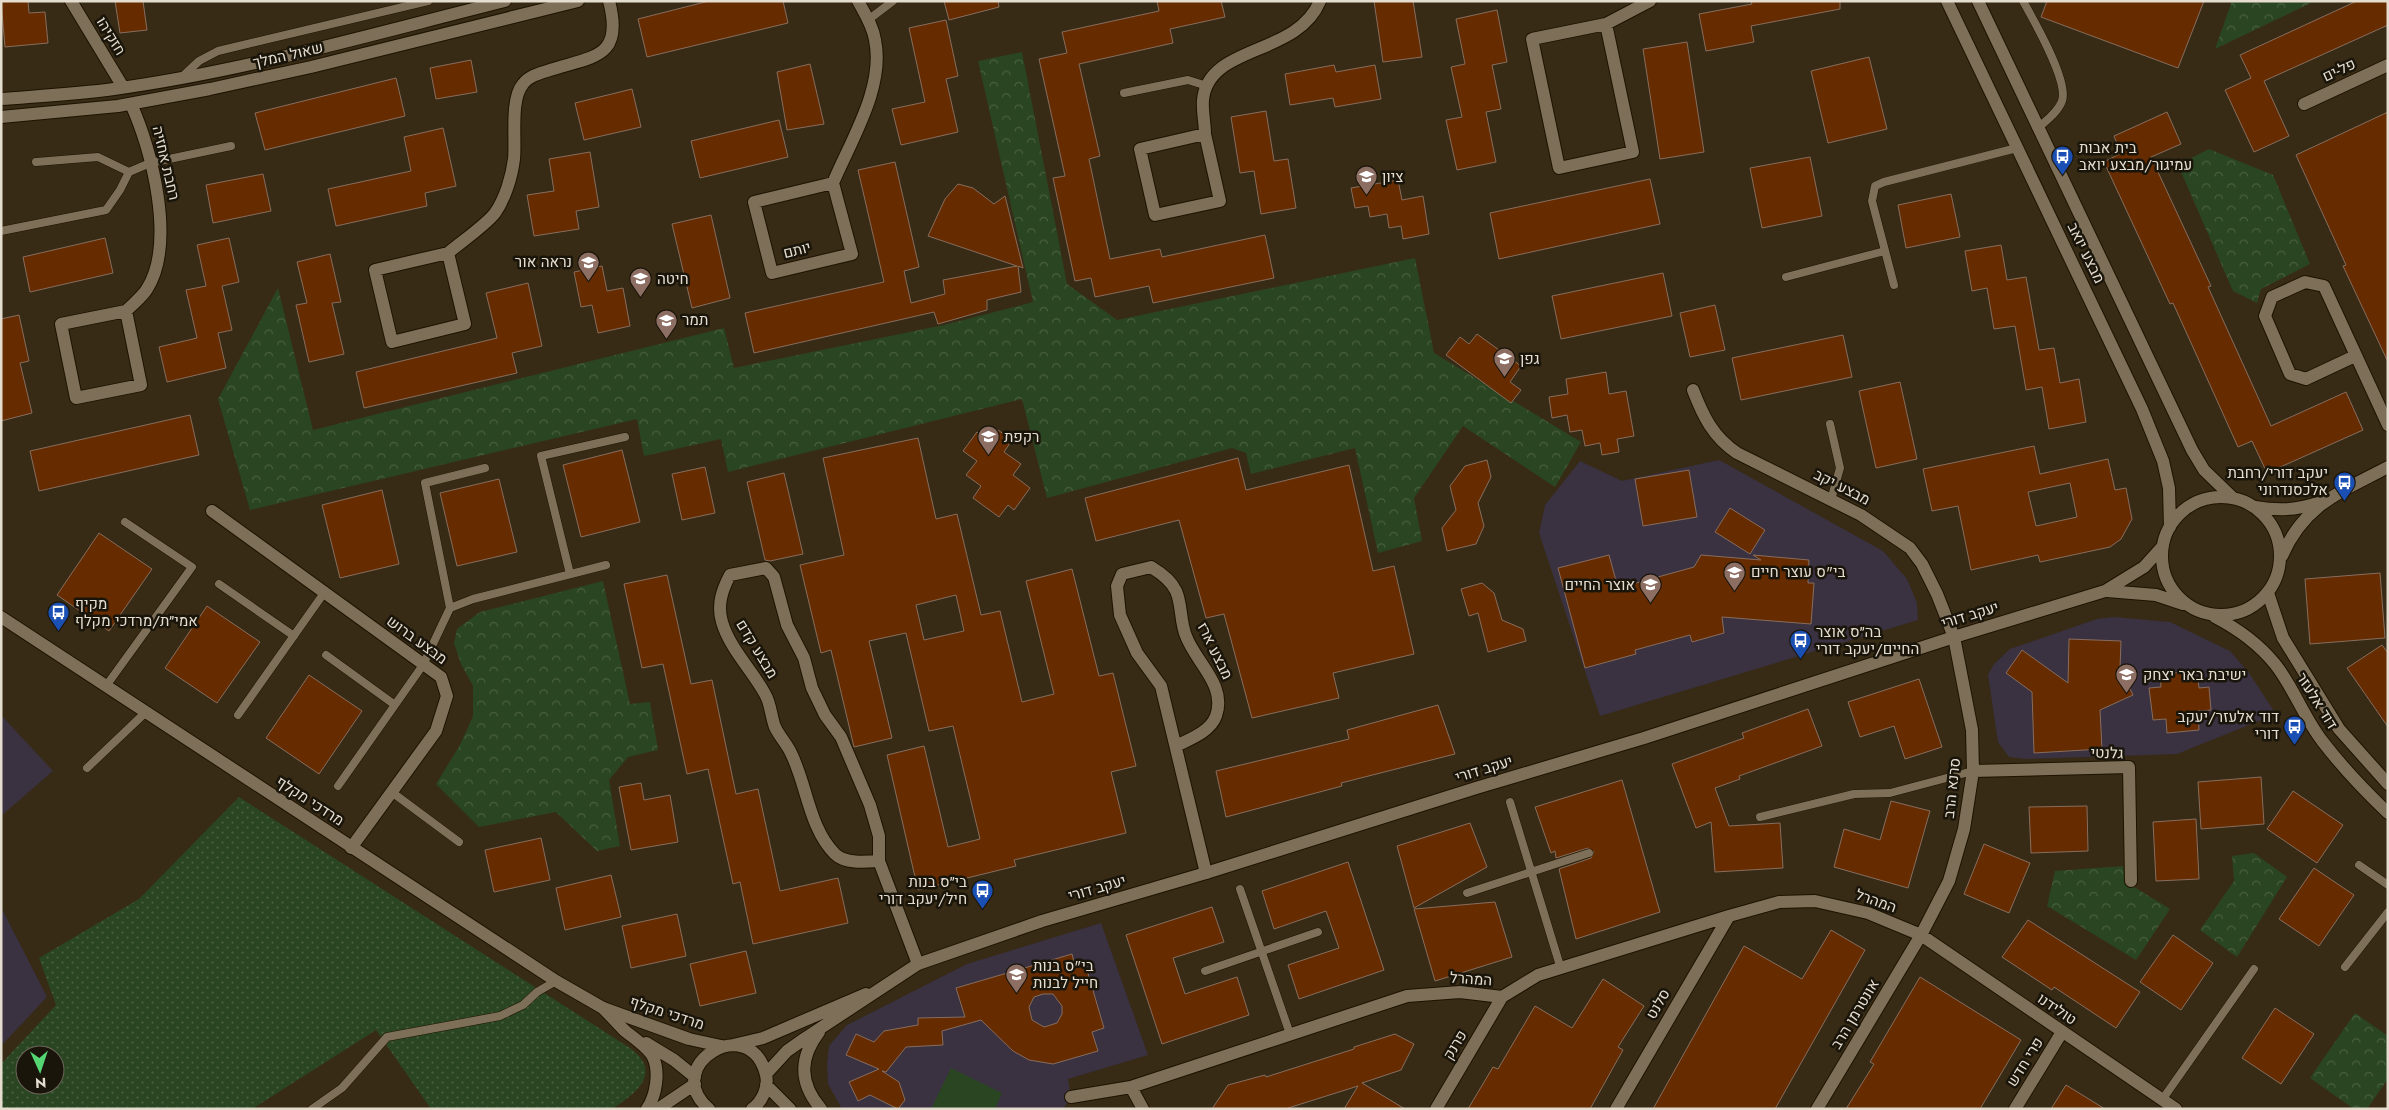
<svg xmlns="http://www.w3.org/2000/svg" width="2389" height="1110" viewBox="0 0 2389 1110" font-family="Jost,Heebo,sans-serif">
  <defs>
    <pattern id="grass-dots" width="8" height="8" patternUnits="userSpaceOnUse" patternTransform="scale(1.25)"><rect width="8" height="8" fill="#2a4521"/><path d="M2 2h.1M6 6h.1" fill="none" stroke="#495f40" stroke-width="1.8" stroke-linecap="round"/></pattern>
    <pattern id="park-crowns" width="20" height="18" patternUnits="userSpaceOnUse" patternTransform="scale(1.25)"><rect width="20" height="18" fill="#2a4521"/><path d="M2 6a3 3 0 1 1 6 0M12 15a3 3 0 1 1 6 0" fill="none" stroke="#495f40"/></pattern>
  </defs>
  <rect width="100%" height="100%" fill="#372b15"/>
  <path fill="#3a3141" d="M1719,460L1883,551L1907,579L1917,603L1918,620L1600,716L1539,533L1545,505L1580,461L1622,481Z
    M2114,617L2170,622L2230,651L2249,673L2276,714L2177,754L2025,759L2009,757L1998,742L1988,675L1994,664L2010,649L2097,619Z
    M1,715L53,771L1,816Z
    M1,907L47,997L1,1046Z
    M1101,923L1148,1055L1068,1079L1071,1097L1063,1109H842L828,1084L827,1064L829,1046L847,1025L967,964Z"/>
  <path fill="url(#grass-dots)" fill-rule="evenodd" d="M239,797L630,1048C663,1072 637,1093 612,1109H431L376,1030L252,1109H1V1064L56,1005L39,958L139,899ZM25,1055H55V1085H25Z"/>
  <path fill="url(#park-crowns)" d="M2232,1H2315L2215,49Z
    M1022,52L1067,284L1117,320L1415,258L1434,353L1581,442L1555,487L1463,426L1414,498L1422,541L1378,553L1355,448L1251,474L1246,453L1232,448L1047,498L1022,399L728,472L721,439L644,456L637,419L250,510L218,399L278,288L313,430L724,328L734,368L944,325L1033,302L978,61Z
    M2209,149L2273,175L2310,264L2261,289L2257,303L2233,291L2178,165Z
    M603,581L630,704L650,702L658,750L628,757L609,780L620,846L597,851L556,812L479,827L436,784L460,745L473,716V686L461,664L454,643L457,629L480,612Z
    M2254,853L2287,877L2237,957L2200,930L2234,881L2232,856Z
    M2123,866L2126,882L2170,909L2136,960L2047,906L2055,871Z
    M2355,1013L2388,1036V1079L2367,1109H2354L2310,1078Z"/>
  <path fill="#2a4521" d="M951,1068L1002,1093L995,1109H931Z"/>
  <path fill="#662c00" stroke="#876d5e" fill-rule="evenodd" d="M1,1H28L29,13L45,12L48,43L5,47Z
    M115,1H143L147,30L120,33Z
    M709,1H783L788,23L647,57L638,19Z
    M944,1H998L999,7L949,20Z
    M1157,1H1221L1225,17L1170,29L1173,43L1079,64L1100,156L1089,159L1110,259L1160,249L1162,257L1265,235L1274,278L1153,303L1149,286L1095,297L1091,278L1075,281L1053,178L1065,176L1039,59L1067,53L1062,32L1159,11Z
    M1374,1H1413L1422,57L1383,62Z
    M1751,1H1840V9L1751,26L1754,42L1706,51L1699,14L1752,4Z
    M2047,1H2204L2178,68L2041,17Z
    M2357,1H2388V25L2264,81L2289,136L2254,152L2225,90L2251,78L2240,55Z
    M1497,10L1507,62L1492,65L1501,109L1486,112L1496,162L1457,170L1446,120L1462,117L1451,67L1465,64L1456,19Z
    M946,20L958,76L946,79L958,132L901,145L892,109L925,102L909,28Z
    M1687,42L1704,152L1660,159L1643,49Z
    M1869,57L1887,129L1828,143L1811,71Z
    M471,60L477,92L436,99L430,68Z
    M810,64L824,124L787,130L777,72Z
    M1334,65L1336,72L1375,65L1381,99L1335,107L1333,98L1290,105L1285,74Z
    M396,78L405,116L265,150L255,113Z
    M632,89L641,127L584,140L575,103Z
    M1266,111L1274,161L1288,159L1296,208L1261,214L1254,171L1240,173L1231,117Z
    M2167,112L2181,144L2151,157L2211,286L2208,287L2271,426L2346,392L2363,430L2267,473L2252,441L2238,447L2173,303L2170,304L2104,162L2121,153L2114,136Z
    M2388,112V362L2343,266L2346,265L2296,155Z
    M779,120L788,157L700,178L691,141Z
    M443,128L456,186L425,193L427,206L336,226L328,189L411,171L404,137Z
    M590,152L599,207L576,211L579,229L534,236L527,195L554,191L549,159Z
    M1810,157L1822,216L1762,228L1750,168Z
    M895,162L919,267L904,271L911,303L945,294L943,280L1017,266L928,236L945,199L958,184L973,188L994,204L1005,196L1023,268L1018,266L1021,292L987,300V310L938,324L934,312L754,353L745,313L884,282L858,170Z
    M263,174L271,211L213,223L206,185Z
    M1650,179L1660,224L1499,259L1490,213Z
    M1398,180L1402,200L1423,196L1429,234L1403,239L1401,226L1389,228L1387,214L1370,217L1368,206L1355,208L1351,188Z
    M1951,194L1960,237L1906,248L1898,205Z
    M711,215L730,298L692,308L672,224Z
    M105,238L113,273L30,292L23,257Z
    M229,238L239,282L222,286L232,330L218,333L226,368L167,382L159,347L197,338L186,290L206,286L197,245Z
    M2001,245L2007,280L2026,277L2039,350L2054,348L2060,383L2079,379L2086,422L2049,429L2042,387L2026,390L2015,326L1994,329L1987,288L1972,291L1965,251Z
    M330,254L341,302L332,303L344,354L309,362L296,305L307,303L297,262Z
    M602,266L607,291L623,288L630,326L598,333L592,305L581,307L574,272Z
    M1663,273L1672,316L1561,339L1552,296Z
    M528,283L542,346L512,353L517,373L364,408L356,372L497,338L486,293Z
    M1715,305L1725,350L1690,357L1680,313Z
    M19,315L29,361L20,363L32,413L1,421V319Z
    M1477,334L1521,366L1510,382L1521,390L1511,403L1446,355L1460,337L1469,344Z
    M1843,335L1852,377L1741,400L1732,358Z
    M1606,372L1609,394L1626,391L1634,436L1617,439L1619,452L1602,455L1600,443L1585,446L1582,430L1570,432L1567,415L1552,418L1549,397L1568,394L1566,379Z
    M1900,382L1917,459L1876,468L1859,391Z
    M190,415L199,455L39,491L30,451Z
    M998,430L1012,440L1004,452L1021,464L1013,475L1030,488L1014,510L1008,505L999,517L973,498L981,486L966,475L977,461L963,451L977,432L990,441Z
    M918,438L936,519L957,514L981,615L1000,611L1022,702L1054,694L1026,581L1072,569L1099,676L1113,673L1136,766L1111,772L1126,833L1014,860L1016,866L918,890L887,755L924,746L948,847L980,839L953,726L929,731L906,633L869,641L892,738L854,747L831,650L821,653L800,565L844,555L823,458ZM956,595L964,631L924,640L916,605Z
    M2034,446L2040,474L2108,459L2115,490L2126,488L2132,519L2121,539L2110,547L2040,562L2038,555L1971,570L1958,506L1932,511L1923,469ZM2070,483L2077,517L2036,526L2028,492Z
    M622,450L640,522L581,537L563,465Z
    M1238,458L1246,490L1349,465L1373,571L1394,566L1414,654L1333,673L1339,698L1252,718L1224,614L1206,618L1179,520L1096,541L1085,498Z
    M1487,460L1491,477L1478,503L1484,526L1476,544L1447,551L1442,528L1456,510L1450,486L1465,466Z
    M705,467L715,513L682,520L672,474Z
    M1689,470L1697,517L1643,526L1635,479Z
    M784,473L803,554L770,561L765,560L747,482Z
    M499,479L517,552L457,566L440,493Z
    M382,490L399,564L340,578L322,505Z
    M1730,508L1765,530L1750,554L1715,532Z
    M99,533L152,569L109,631L57,595Z
    M1609,555L1618,588L1694,567L1701,555L1761,560L1753,555L1809,560L1808,583H1814L1811,624L1722,617L1724,633L1692,642L1690,635L1635,650L1636,654L1585,668L1558,568Z
    M2380,573L2385,638L2310,644L2305,579Z
    M667,575L691,684L712,680L736,794L758,789L780,891L838,878L848,923L753,944L740,882L733,884L708,769L687,774L663,664L642,668L624,584Z
    M1482,583L1494,593L1502,620L1523,629L1526,641L1488,652L1478,613L1469,616L1461,589Z
    M207,606L260,642L217,703L165,668Z
    M2069,639L2121,641L2120,668L2133,695L2100,710L2102,749L2034,753L2032,692L2006,673L2022,650L2068,683Z
    M2382,645L2388,653V727L2347,668Z
    M2186,672L2187,680L2198,679L2199,688L2209,687L2211,710L2198,711L2199,730L2167,733L2166,719L2153,720L2149,688L2161,687L2160,674Z
    M309,675L362,711L319,774L266,738Z
    M1919,679L1942,747L1905,759L1894,726L1860,737L1848,702Z
    M1438,705L1455,754L1341,783L1342,786L1226,817L1216,771L1349,739L1347,730Z
    M1808,709L1822,746L1739,776L1740,779L1715,788L1729,826L1780,823L1783,868L1715,872L1711,822L1696,828L1672,764L1744,738L1742,733Z
    M2261,777L2264,824L2201,829L2198,782Z
    M1622,780L1660,912L1576,939L1559,869L1591,858L1594,852L1588,848L1556,858L1555,851L1551,853L1535,807Z
    M641,783L644,800L670,795L678,842L631,850L619,787Z
    M2293,791L2343,825L2317,863L2267,829Z
    M1891,801L1930,811L1908,888L1834,867L1844,829L1880,840Z
    M2087,806L2088,851L2031,853L2029,807Z
    M2196,819L2199,879L2156,881L2153,822Z
    M1470,823L1487,867L1414,908L1397,846Z
    M541,838L550,880L494,892L485,850Z
    M1984,844L2030,863L2009,913L1964,894Z
    M1348,862L1384,970L1299,999L1288,965L1339,948L1326,911L1274,929L1262,891Z
    M2314,868L2354,895L2319,946L2279,919Z
    M611,875L621,917L565,930L556,888Z
    M1495,902L1512,957L1435,981L1414,909Z
    M1212,907L1224,942L1173,958L1185,994L1237,977L1249,1015L1162,1044L1126,935Z
    M677,914L686,956L631,968L622,926Z
    M2028,920L2140,992L2116,1028L2054,987L2052,990L2002,957Z
    M1831,930L1865,950L1775,1109H1653L1744,946L1802,979Z
    M2173,935L2213,963L2181,1010L2140,982Z
    M746,951L756,993L700,1006L690,964Z
    M1072,954L1075,966L1085,963L1104,1028L1092,1032L1098,1051L1053,1064L1029,1060L1013,1051L981,1020L942,1031L943,1045L906,1047L886,1072L882,1071L899,1082L905,1100L898,1109L870,1095L858,1101L849,1082L879,1069L846,1055L856,1034L874,1042L884,1031L918,1025V1018L965,1017L956,988ZM1043,994H1053L1062,1006V1014L1057,1023L1044,1027L1032,1020L1029,1007L1034,997Z
    M1920,977L2021,1040L1980,1109H1846L1874,1064L1870,1062Z
    M1603,979L1644,1006L1618,1047L1623,1050L1590,1109H1468L1493,1067L1498,1069L1535,1006L1572,1028Z
    M2275,1008L2314,1034L2281,1084L2242,1058Z
    M1395,1034L1414,1044L1401,1070L1362,1083L1405,1109H1344L1358,1086L1285,1109H1212L1228,1085L1265,1075L1266,1077L1354,1049V1047Z
    M2066,1085L2105,1109H2051Z"/>
  <g fill="none" stroke-linecap="round" stroke-linejoin="round">
    <defs>
      <path id="service" d="M2023,1C2034,21 2069,81 2062,101C2058,112 2047,120 2039,127
        M868,20L893,1
        M182,77L199,61L218,51L428,1
        M1124,93L1188,80L1207,86
        M36,162L98,157L129,172L150,163L231,146
        M1,231L106,210L120,190L129,172
        M1786,277L1885,251
        M1894,285L1872,201L1875,186L1884,182L2017,148
        M1830,424L1840,468L1831,500
        M570,574L541,456L625,437
        M219,584L294,636
        M450,608L425,483L485,468
        M326,655L395,705
        M106,686L192,567L125,522
        M238,715L324,593
        M87,768L146,712
        M338,786L423,665L450,608L473,599L606,565
        M393,793L459,842
        M1510,802L1561,969
        M1760,817L1854,794L1890,793L1973,771
        M2359,865L2388,885
        M1240,889L1290,1034
        M1467,893L1589,853
        M2345,967L2388,912
        M1205,971L1318,932
        M2162,1100L2254,969
        M312,1109L342,1088L387,1037L500,1016L523,1005L537,992L556,981"/>
      <path id="minor" d="M71,1L123,87
        M1606,24L1633,152L1559,168L1532,39L1606,24L1650,1
        M2304,104L2388,65
        M1205,134L1220,201L1155,215L1140,149Z
        M1205,134C1205,123 1202,111 1203,100C1208,44 1297,57 1320,1
        M833,183L852,254L772,273L754,202Z
        M833,183C851,140 885,87 875,40C873,26 865,14 858,1
        M448,253C461,242 486,225 495,213C505,199 512,176 514,159C516,139 510,99 523,84C529,76 540,73 550,70C594,56 624,58 609,1
        M448,253L465,324L392,342L375,270Z
        M126,311L141,385L76,398L61,324Z
        M126,311C133,304 142,297 147,289C176,243 152,150 131,104
        M2355,356L2306,379L2290,374L2265,316L2272,297L2305,282L2324,286L2388,425
        M1693,390C1703,416 1713,437 1737,453L1861,515L1910,548L1922,564L1937,594L1954,637L1972,730L1973,771L1964,829L1949,881L1921,935L1817,1109
        M212,511L441,677L447,696L436,731L351,848
        M766,568L774,577L787,625L804,658L812,688L825,715L841,737L870,805L879,836V861C866,862 845,864 835,854C809,828 807,785 791,753C787,744 779,736 775,727C771,717 771,704 765,694C752,670 730,649 722,622C717,605 722,590 730,575Z
        M1176,746C1190,739 1210,732 1216,716C1227,685 1196,663 1186,636C1180,622 1182,604 1176,591C1171,580 1161,573 1151,567L1122,574L1117,586L1120,615L1137,653L1161,686L1206,873
        M1973,771L2129,767L2131,881
        M879,861L918,964
        M603,1008L624,1030
        M1131,1087L1143,1109
        M1071,1097L1131,1087L1407,996L1460,992L1502,997L1538,975L1729,916L1779,902L1815,901L1868,913L1921,935L2176,1109
        M1436,1109L1502,997
        M1616,1109L1729,916
        M2015,1109L2062,1032"/>
      <path id="tertiary" d="M1947,1L2142,409L2163,461L2169,488L2170,527
        M1978,1L2192,450L2204,470L2233,498
        M1,99C39,96 77,94 114,89C246,71 376,33 505,1
        M1,117L118,106L210,89L311,67L578,1
        M2162 556a59 59 0 1 1 118 0a59 59 0 1 1-118 0Z
        M2255,507C2279,511 2295,510 2318,503
        M2282,556C2304,504 2341,492 2388,467
        M2107,591L2156,595L2183,604
        M2268,593L2283,638L2339,729L2388,784
        M1,617L556,981L603,1008L689,1039L721,1046
        M2215,617C2238,629 2258,643 2275,664C2294,688 2304,718 2323,742C2343,768 2365,791 2388,813
        M624,1030C632,1037 648,1047 653,1057C660,1072 656,1096 647,1109
        M819,1032C799,1058 799,1083 821,1109
        M646,1043L674,1060L695,1077
        M733,1045L763,1038L866,994
        M766,1074L787,1051L804,1039L918,964L1042,921L1206,873L1476,788L1644,738L1954,637L2105,591L2144,567L2163,546
        M766,1085L790,1109
        M658,1109L695,1084
        M709,1109C659,1066 750,1010 766,1075C769,1087 762,1102 752,1109"/>
    </defs>
    <use href="#service" stroke="#1e1300" stroke-width="9"/>
    <use href="#minor" stroke="#1e1300" stroke-width="14"/>
    <use href="#tertiary" stroke="#1e1300" stroke-width="14"/>
    <use href="#service" stroke="#7e7058" stroke-width="8"/>
    <use href="#minor" stroke="#7e7058" stroke-width="12"/>
    <use href="#tertiary" stroke="#7e7058" stroke-width="12"/>
  </g>
  <defs>
    <symbol id="bus-pin" viewBox="-11 -11 22 30"><path d="M0 17L-7.5 6A9.5 9.5 0 1 1 7.5 6Z" fill="#1a4fb4" stroke="#1a150b"/><path d="M-5-6H5V4H4V6H2V4H-2V6H-4V4H-5ZM-3.5-4V0h7V-4ZM-3.5 1.2v1.5H-2V1.2ZM2 1.2v1.5H3.5V1.2Z" fill="#fff"/></symbol>
    <symbol id="school-pin" viewBox="-11 -11 22 30"><path d="M0 17L-7.5 6A9.5 9.5 0 1 1 7.5 6Z" fill="#8d6e63" stroke="#1a150b"/><path d="M0-5L7-2L0 1L-7-2ZM-4 1L0 2.5L4 1V4Q0 6-4 4Z" fill="#fff"/></symbol>
  </defs>
  <g fill-rule="evenodd">
    <use href="#bus-pin" x="2050" y="144" width="25" height="34"/>
    <use href="#school-pin" x="1354" y="164" width="25" height="34"/>
    <use href="#school-pin" x="576" y="250" width="25" height="34"/>
    <use href="#school-pin" x="628" y="266" width="25" height="34"/>
    <use href="#school-pin" x="654" y="308" width="25" height="34"/>
    <use href="#school-pin" x="1492" y="346" width="25" height="34"/>
    <use href="#school-pin" x="976" y="424" width="25" height="34"/>
    <use href="#bus-pin" x="2332" y="470" width="25" height="34"/>
    <use href="#school-pin" x="1722" y="560" width="25" height="34"/>
    <use href="#school-pin" x="1638" y="572" width="25" height="34"/>
    <use href="#bus-pin" x="46" y="600" width="25" height="34"/>
    <use href="#bus-pin" x="1788" y="628" width="25" height="34"/>
    <use href="#school-pin" x="2114" y="662" width="25" height="34"/>
    <use href="#bus-pin" x="2282" y="714" width="25" height="34"/>
    <use href="#bus-pin" x="970" y="878" width="25" height="34"/>
    <use href="#school-pin" x="1004" y="962" width="25" height="34"/>
  </g>
  <g text-anchor="middle" dominant-baseline="central" stroke-width="5" stroke-linejoin="round" paint-order="stroke">
    <g font-size="15" fill="#e5ddd0" stroke="#1a150b">
      <text transform="translate(111 36) rotate(59)">חזקיהו</text>
      <text transform="translate(288 55) rotate(-13)">שאול המלך</text>
      <text transform="translate(2339 70) rotate(-25)">פל-ים</text>
      <text transform="translate(166 163) rotate(77)">רחבת אחזיה</text>
      <text transform="translate(797 250) rotate(-14)">יותם</text>
      <text transform="translate(2086 253) rotate(64)">מבצע יואב</text>
      <text transform="translate(1842 487) rotate(27)">מבצע יקב</text>
      <text transform="translate(1970 615) rotate(-17)">יעקב דורי</text>
      <text transform="translate(417 640) rotate(36)">מבצע ברוש</text>
      <text transform="translate(757 649) rotate(59)">מבצע קדם</text>
      <text transform="translate(1215 651) rotate(64)">מבצע ארז</text>
      <text transform="translate(2317 701) rotate(58)">דוד אלעזר</text>
      <text transform="translate(2107 753) rotate(2)">גלנטי</text>
      <text transform="translate(1484 769) rotate(-17)">יעקב דורי</text>
      <text transform="translate(1952 788) rotate(-84)">סרנא הרב</text>
      <text transform="translate(310 801) rotate(33)">מרדכי מקלף</text>
      <text transform="translate(1097 888) rotate(-16)">יעקב דורי</text>
      <text transform="translate(1876 901) rotate(19)">המהרל</text>
      <text transform="translate(1471 979) rotate(4)">המהרל</text>
      <text transform="translate(1658 1004) rotate(-60)">סלנט</text>
      <text transform="translate(2057 1009) rotate(34)">טולידנו</text>
      <text transform="translate(667 1013) rotate(18)">מרדכי מקלף</text>
      <text transform="translate(1855 1014) rotate(-59)">אונטרמן הרב</text>
      <text transform="translate(1455 1045) rotate(-59)">פרנק</text>
      <text transform="translate(2025 1062) rotate(-58)">פרי חדש</text>
    </g>
    <g font-size="15" fill="#e5ddd0" stroke="#1a150b" text-anchor="start">
      <text x="2079" y="148">בית אבות<tspan x="2079" dy="17">עמיגור/מבצע יואב</tspan></text>
      <text x="1382" y="177">ציון</text>
      <text x="572" y="262" text-anchor="end">נראה אור</text>
      <text x="657" y="279">חיטה</text>
      <text x="682" y="320">תמר</text>
      <text x="1520" y="359">גפן</text>
      <text x="1004" y="437">רקפת</text>
      <text x="2328" y="473" text-anchor="end">יעקב דורי/רחבת<tspan x="2328" dy="17">אלכסנדרוני</tspan></text>
      <text x="1751" y="572">בי"ס עוצר חיים</text>
      <text x="1635" y="585" text-anchor="end">אוצר החיים</text>
      <text x="75" y="604">מקיף<tspan x="75" dy="17">אמי״ת/מרדכי מקלף</tspan></text>
      <text x="1816" y="632">בה״ס אוצר<tspan x="1816" dy="17">החיים/יעקב דורי</tspan></text>
      <text x="2143" y="675">ישיבת באר יצחק</text>
      <text x="2279" y="717" text-anchor="end">דוד אלעזר/יעקב<tspan x="2279" dy="17">דורי</tspan></text>
      <text x="967" y="882" text-anchor="end">בי״ס בנות<tspan x="967" dy="17">חיל/יעקב דורי</tspan></text>
      <text x="1033" y="966">בי"ס בנות<tspan x="1033" dy="17">חייל לבנות</tspan></text>
    </g>
  </g>
  <rect width="2389" height="1110" fill="none" stroke="#e5ddd0" stroke-width="5"/>
  <g transform="translate(40 1070) rotate(177)"><circle r="24" fill="#1a150b" stroke="#6b655a"/>
  <path d="M0-4L9 19L0 12L-9 19Z" fill="#54d672"/>
  <text y="-8" font-size="14" font-weight="bold" text-anchor="middle" fill="#e5ddd0">N</text>
  </g>
</svg>
